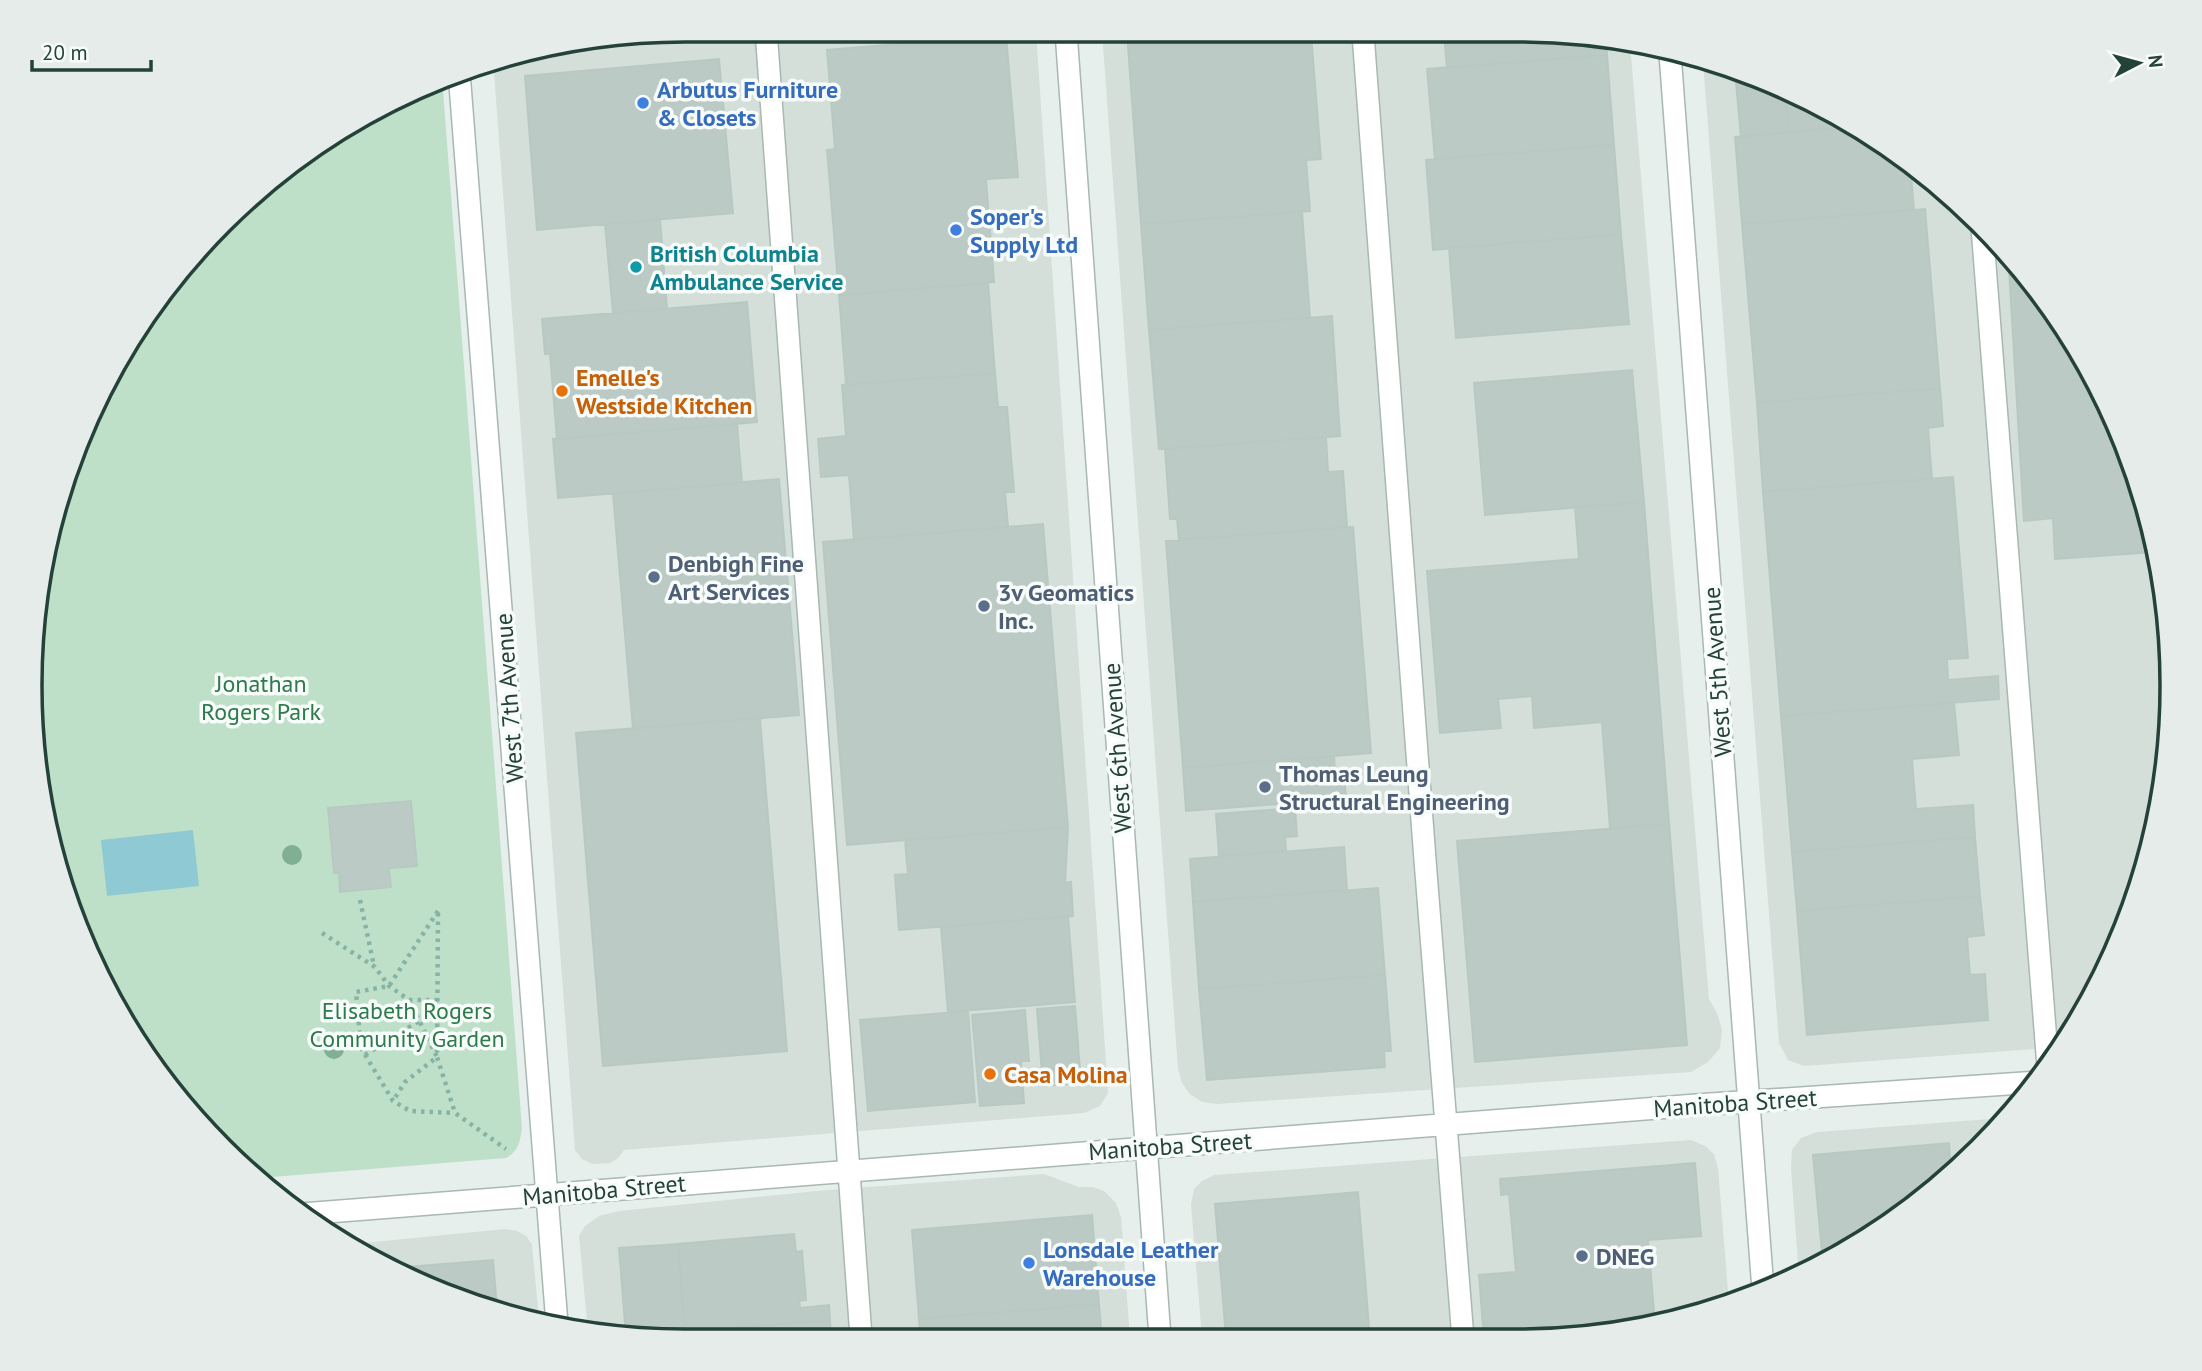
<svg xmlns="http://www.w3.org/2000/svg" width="2202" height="1371" viewBox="0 0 2202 1371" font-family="'PT Sans',sans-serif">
  <rect width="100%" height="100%" fill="#e6efeb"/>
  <path fill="#d4dfda" d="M731,30L1036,32L1108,1093L1100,1106L1084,1113L624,1150L618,1158L610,1163L592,1164L582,1159L575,1150L494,73L496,61L611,42Z
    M1102,32L1602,35L1630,43L1709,999L1717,1013L1722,1030L1720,1048L1708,1062L1691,1072L1217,1104L1202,1102L1190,1094L1182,1083L1178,1069Z
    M1703,62L1768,80L1916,166L2010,253L2085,358L2138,475L2167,600L2171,729L2150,856L2104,976L2060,1047L1804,1066L1788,1060L1779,1043Z
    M2003,1118L1916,1205L1799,1276L1791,1168L1792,1150L1801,1138L1817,1132Z
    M1691,1140L1705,1146L1714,1154L1718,1168L1729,1303L1687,1319L1560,1340L1202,1338L1191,1204L1194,1189L1202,1181L1214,1175Z
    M1044,1174L1079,1187H1093L1104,1191L1116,1203L1121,1217L1130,1338L600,1336L588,1332L579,1236L585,1226L599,1216L619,1211L827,1190Z
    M505,1229L517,1231L526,1236L532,1244L539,1319L435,1291L353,1244Z"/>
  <path fill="#bfe0c8" d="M439,82L443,90L522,1128C520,1142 519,1151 506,1158L260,1178L140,1050L52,856L30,685L65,474L165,287L321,140Z"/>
  <path fill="#8ec9d4" d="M193,830L199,886L107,896L101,840Z"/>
  <path fill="#bbcac4" stroke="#b8c9c2" stroke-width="2" d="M1127,32L1311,34L1321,159L1306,160L1310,211L1141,224Z
    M1444,34L1602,35L1606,36L1607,55L1447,68Z
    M1006,35L1018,177L986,179L994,282L839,295L827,150L835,149L827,50Z
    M1607,55L1614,145L1435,159L1427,69Z
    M719,59L733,213L537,230L525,76Z
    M1735,71L1768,80L1785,90L1789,132L1741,137Z
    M1785,90L1850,127L1789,132Z
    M1850,127L1910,162L1914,210L1742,224L1735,137Z
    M1614,145L1621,234L1433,250L1426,160Z
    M1925,209L1940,388L1757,403L1742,224Z
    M1302,212L1310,318L1149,330L1141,224Z
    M660,220L667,309L613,313L605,224Z
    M1621,234L1629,324L1456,338L1449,248Z
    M2008,252L2085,358L2138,475L2155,552L2055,559L2053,518L2024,521Z
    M988,283L995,373L846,385L839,295Z
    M747,302L757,422L557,439L550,354H545L542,319Z
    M1332,316L1340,436L1159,449L1149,330Z
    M1632,370L1644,502L1485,515L1474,383Z
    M995,373L998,407H1007L1014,492H1005L1008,527L854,540L849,475L821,477L818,439L846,436L842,385Z
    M1940,388L1943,426L1928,428L1932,479L1763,492L1757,403Z
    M737,424L742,483L558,498L553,439Z
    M1326,437L1328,472L1343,471L1347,527L1179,540L1177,519H1170L1165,449Z
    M1953,477L1968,658L1947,659L1948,680L1998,676L1999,699L1781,716L1763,492Z
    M779,479L799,715L633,729L613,494Z
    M1644,502L1669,824L1610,828L1602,722L1534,728L1532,696L1498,699L1501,728L1440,733L1427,571L1579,559L1575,507Z
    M1043,524L1068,827L847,845L823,542Z
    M1353,527L1371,753L1183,768L1166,541Z
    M1954,703L1959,755L1912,759L1916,809L1973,805L1975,837L1792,852L1781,716Z
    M760,718L787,1051L603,1066L576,733Z
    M1334,756L1335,775L1344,774L1346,799L1186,811L1183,768Z
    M411,801L417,866L389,868L391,887L340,892L339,873H334L328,808Z
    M1295,808L1297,836L1285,837L1286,851L1219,856L1216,814Z
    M1669,824L1687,1045L1475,1062L1457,841Z
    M1068,827L1065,883L1071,882L1073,916L899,930L895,875L908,874L905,840Z
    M1975,837L1980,896L1797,911L1792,852Z
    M1344,847L1347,890L1193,902L1190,859Z
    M1378,888L1385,975L1199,989L1193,902Z
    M1980,896L1984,935L1967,937L1970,975L1985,974L1988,1020L1807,1035L1797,911Z
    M1068,916L1075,1002L948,1012L941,927Z
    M1385,975L1391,1051H1384L1385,1067L1207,1080L1199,989Z
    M1075,1006L1081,1083L1043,1086L1037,1009Z
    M1025,1010L1029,1061H1021L1024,1103L980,1106L972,1015Z
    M968,1011L975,1102L868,1111L860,1020Z
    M1949,1143L1950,1160L1963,1159L1916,1205L1823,1263L1813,1155Z
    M1695,1163L1701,1236L1648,1240L1655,1324L1560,1340L1484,1339L1479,1275L1516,1272L1509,1194L1501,1195L1500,1179Z
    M1358,1192L1370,1339L1226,1338L1215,1204Z
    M1092,1215L1099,1304L919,1319L912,1230Z
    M794,1234L796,1252L802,1251L806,1300L799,1301L800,1308L829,1305L830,1320L685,1332L678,1244Z
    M678,1244L685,1332L626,1336L619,1248Z
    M493,1260L497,1308L435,1291L394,1268Z
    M1099,1304L1102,1338L920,1337L919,1319Z
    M830,1320L831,1337L633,1336Z"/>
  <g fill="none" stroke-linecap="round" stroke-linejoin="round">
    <defs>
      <path id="minor" d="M766,30L861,1337
        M1066,32L1160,1338
        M1363,34L1425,860L1463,1339
        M1670,54L1763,1290
        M459,72L557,1324
        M1982,227L2048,1067
        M302,1214L1696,1105L2038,1082"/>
    </defs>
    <use href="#minor" stroke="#a8b8b2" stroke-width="24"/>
    <path stroke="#86b3a5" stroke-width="4.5" stroke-dasharray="3.5 5" stroke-linecap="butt" d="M360,900L374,966
      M438,911L389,986L356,992L361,1048L393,1101L410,1111L455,1113
      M438,913L437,1057L455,1113L506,1149
      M322,933L375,967L389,986L409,1000L437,1057L405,1082L393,1101
      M409,1000H438
      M365,1055L419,1021"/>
    <use href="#minor" stroke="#fff" stroke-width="21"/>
  </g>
  <g fill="#80af93">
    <circle cx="292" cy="855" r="10"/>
    <circle cx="334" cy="1049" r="10"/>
  </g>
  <g fill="#3f7fe0" stroke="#f7fbf9" stroke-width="2.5">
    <circle cx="643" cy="103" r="7"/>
    <circle cx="956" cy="230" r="7"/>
    <circle cx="1029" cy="1263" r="7"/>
  </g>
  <circle fill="#0f9aa8" stroke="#f7fbf9" stroke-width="2.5" cx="636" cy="267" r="7"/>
  <g fill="#e8710a" stroke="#f7fbf9" stroke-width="2.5">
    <circle cx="562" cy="391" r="7"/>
    <circle cx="990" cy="1074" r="7"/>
  </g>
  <g fill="#5c6f8a" stroke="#f7fbf9" stroke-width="2.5">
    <circle cx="654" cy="577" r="7"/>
    <circle cx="984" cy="606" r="7"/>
    <circle cx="1265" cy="787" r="7"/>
    <circle cx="1582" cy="1256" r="7"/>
  </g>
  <g text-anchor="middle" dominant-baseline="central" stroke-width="7" stroke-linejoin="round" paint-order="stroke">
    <g font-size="24" font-weight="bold" fill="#366cbe" stroke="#f7fbf9" text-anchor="start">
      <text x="657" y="89">Arbutus Furniture<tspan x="657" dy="28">&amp; Closets</tspan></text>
      <text x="970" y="216">Soper's<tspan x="970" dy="28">Supply Ltd</tspan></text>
      <text x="1043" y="1249">Lonsdale Leather<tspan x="1043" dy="28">Warehouse</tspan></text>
    </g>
    <g font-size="24" font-weight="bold" fill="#0d838f" stroke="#f7fbf9" text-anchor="start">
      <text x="650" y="253">British Columbia<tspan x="650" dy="28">Ambulance Service</tspan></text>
    </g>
    <g font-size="24" font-weight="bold" fill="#c56008" stroke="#f7fbf9" text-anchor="start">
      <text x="576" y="377">Emelle's<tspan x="576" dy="28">Westside Kitchen</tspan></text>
      <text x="1004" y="1074">Casa Molina</text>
    </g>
    <g font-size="24" font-weight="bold" fill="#4e5e75" stroke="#f7fbf9" text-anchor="start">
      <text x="668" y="563">Denbigh Fine<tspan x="668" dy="28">Art Services</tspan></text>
      <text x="998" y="592">3v Geomatics<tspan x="998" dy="28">Inc.</tspan></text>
      <text x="1279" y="773">Thomas Leung<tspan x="1279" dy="28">Structural Engineering</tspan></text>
      <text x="1596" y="1256">DNEG</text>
    </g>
    <g font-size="24" fill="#24423a" stroke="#f7fbf9">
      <text transform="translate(1717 672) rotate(-94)">West 5th Avenue</text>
      <text transform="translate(509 698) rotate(-94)">West 7th Avenue</text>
      <text transform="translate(1117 748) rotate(-94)">West 6th Avenue</text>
      <text transform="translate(1735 1103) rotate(-4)">Manitoba Street</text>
      <text transform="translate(1170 1146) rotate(-4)">Manitoba Street</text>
      <text transform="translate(604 1190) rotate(-5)">Manitoba Street</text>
    </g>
    <g font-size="24" fill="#2d7a4b" stroke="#f7fbf9">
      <text x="261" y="683">Jonathan<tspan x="261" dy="28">Rogers Park</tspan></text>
      <text x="407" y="1010">Elisabeth Rogers<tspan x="407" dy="28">Community Garden</tspan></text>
    </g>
  </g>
  <path d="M0 0H2202V1371H0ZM685 42H1517A643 643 0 0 1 2160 685V686A643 643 0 0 1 1517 1329H685A643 643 0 0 1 42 686V685A643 643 0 0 1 685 42Z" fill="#e6ecea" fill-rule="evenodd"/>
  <path fill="none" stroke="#24423a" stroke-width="3.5" d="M685 42H1517A643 643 0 0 1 2160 685V686A643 643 0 0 1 1517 1329H685A643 643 0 0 1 42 686V685A643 643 0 0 1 685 42Z"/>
  <g transform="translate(2139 63) rotate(84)" stroke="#f7fbf9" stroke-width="5" paint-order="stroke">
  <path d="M0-5L12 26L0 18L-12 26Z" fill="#24423a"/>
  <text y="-10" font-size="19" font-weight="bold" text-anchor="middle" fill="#24423a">N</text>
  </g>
  <path d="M32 60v10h119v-10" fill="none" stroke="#24423a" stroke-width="3.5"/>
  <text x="42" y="60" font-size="21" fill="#24423a" stroke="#f7fbf9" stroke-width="5" paint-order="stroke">20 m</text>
</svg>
